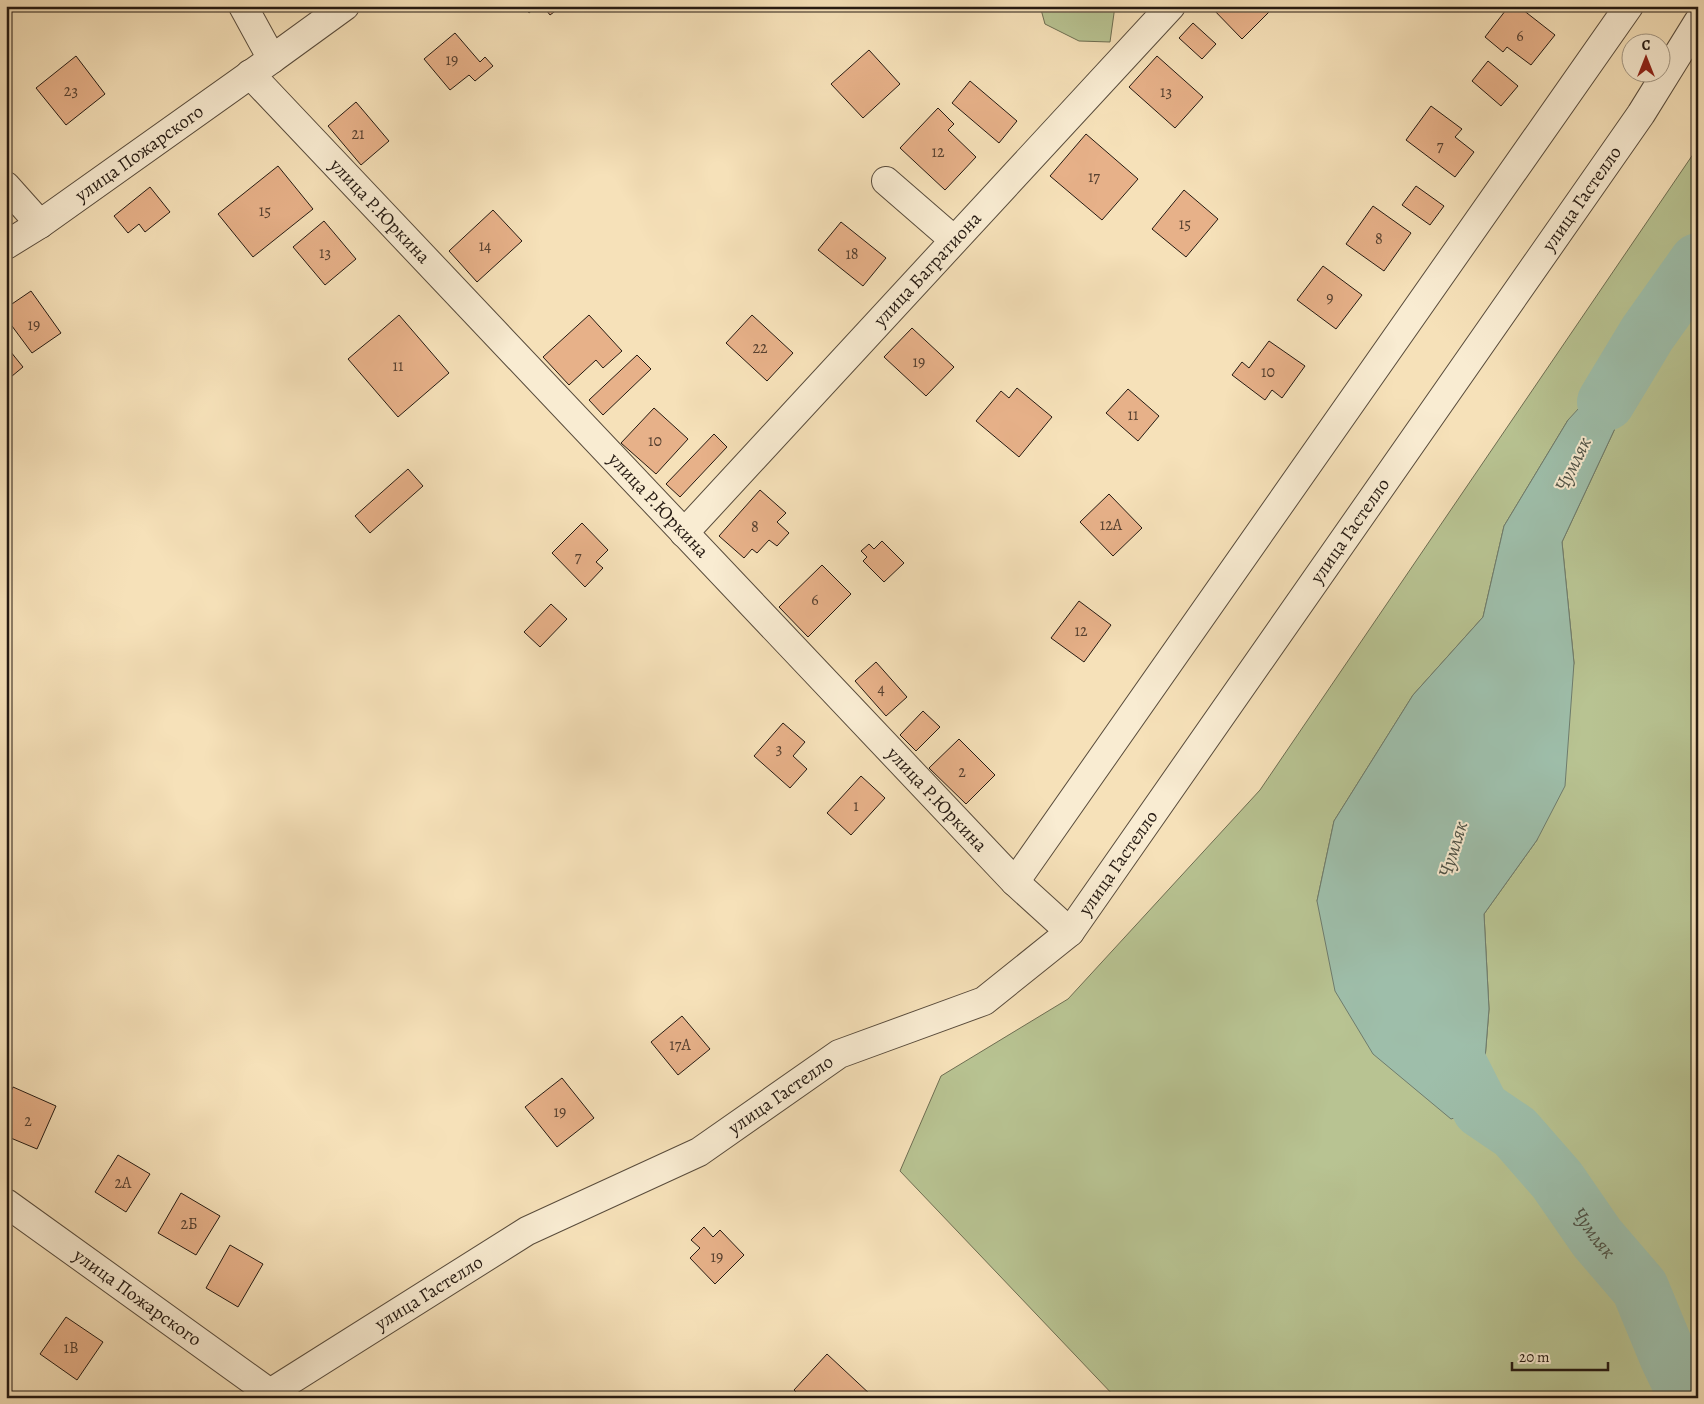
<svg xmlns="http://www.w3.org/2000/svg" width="1704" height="1404" viewBox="0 0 1704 1404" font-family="Alegreya,serif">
  <rect width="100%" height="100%" fill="#f6e1b9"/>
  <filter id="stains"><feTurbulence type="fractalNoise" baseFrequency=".004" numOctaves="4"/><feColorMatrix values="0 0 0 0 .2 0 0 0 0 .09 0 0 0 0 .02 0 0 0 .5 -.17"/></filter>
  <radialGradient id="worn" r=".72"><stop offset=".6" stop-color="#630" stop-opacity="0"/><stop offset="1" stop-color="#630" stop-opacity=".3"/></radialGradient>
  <path fill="#b8c392" stroke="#6e6e52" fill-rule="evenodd" d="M1040,6H1115L1110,42L1079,41L1045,24Z
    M1698,147V1398H1116L900,1171L941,1076L1068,999L1260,790ZM1568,420L1618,422L1562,542L1574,663L1537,840L1484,914L1489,1009L1481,1109L1317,901L1334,821L1413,695L1483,617L1504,526Z"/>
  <path fill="#9ebeaa" stroke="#6e7c6d" d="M1647,334L1618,422L1562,542L1574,663L1565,786L1537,840L1484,914L1489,1009L1481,1109L1451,1119L1373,1054L1335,991L1317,901L1334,821L1413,695L1483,617L1504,526L1568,420Z"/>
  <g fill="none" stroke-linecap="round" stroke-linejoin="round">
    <g stroke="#9ebeaa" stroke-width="58">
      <path d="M1606,402L1647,334L1698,262"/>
      <path id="s1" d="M1445,1038L1481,1109L1515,1132L1557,1180L1597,1238L1640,1288L1668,1356L1688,1398"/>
    </g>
  </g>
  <path fill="#e7b189" stroke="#251a12" d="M524,6H537L529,13Z
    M543,6H562L550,15Z
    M1210,6H1266L1270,11L1242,39Z
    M1509,6H1518L1555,35L1531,65L1507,47L1503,52L1485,37Z
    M1193,23L1216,44L1202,59L1179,38Z
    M455,33L480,62L485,57L493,66L475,81L469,75L450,90L424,59Z
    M869,50L900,84L863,118L831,84Z
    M76,56L105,94L66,125L36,88Z
    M1157,56L1203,97L1175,128L1129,87Z
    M1488,61L1518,86L1501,106L1472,81Z
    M970,81L1017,121L999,143L952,103Z
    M356,102L389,141L361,165L328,126Z
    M1431,106L1462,129L1455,137L1474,152L1455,177L1406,140Z
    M938,108L954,124L948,130L976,157L945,190L900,148Z
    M1086,134L1138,179L1102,220L1050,176Z
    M278,166L313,209L253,257L218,214Z
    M1416,186L1444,206L1430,225L1402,205Z
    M150,187L170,212L145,232L139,224L128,233L114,216Z
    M1184,190L1218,219L1186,257L1152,229Z
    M1373,206L1411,233L1384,271L1346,244Z
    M493,210L522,241L477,282L449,251Z
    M324,221L356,259L325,285L293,247Z
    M841,222L886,258L863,286L818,250Z
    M1323,266L1362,295L1336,329L1297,300Z
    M31,291L61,333L32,353L6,318V308Z
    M399,315L449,373L398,417L348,359Z
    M589,315L622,351L603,368L596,360L569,385L543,357Z
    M752,315L793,353L767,381L726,343Z
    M912,328L954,367L926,396L884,357Z
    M1269,341L1305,366L1282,398L1272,390L1265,400L1232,375L1242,362L1249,368Z
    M6,346L23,367L6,381Z
    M637,355L651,369L603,415L589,400Z
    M1017,388L1052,417L1019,457L976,421L1001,391L1009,398Z
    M1128,389L1159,416L1138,441L1106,413Z
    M654,408L688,439L656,474L621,443Z
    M714,434L727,447L680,497L666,484Z
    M408,469L423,486L370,533L355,516Z
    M760,490L786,513L777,522L789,533L777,546L769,540L757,553L752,549L744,558L719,536Z
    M1109,494L1142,528L1113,556L1080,522Z
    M582,523L608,550L596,562L603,568L585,587L552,553Z
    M882,541L904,563L884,582L863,561L867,557L861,551L869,544L874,549Z
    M822,565L851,594L808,637L779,607Z
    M1079,601L1111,625L1084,662L1051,638Z
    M551,604L567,619L540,647L524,632Z
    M876,662L907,697L886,716L855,681Z
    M923,711L940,727L916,751L900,735Z
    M783,723L805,742L793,756L807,769L790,788L754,756Z
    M959,739L995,775L966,804L929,768Z
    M861,776L885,798L851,835L827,813Z
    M682,1016L710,1049L678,1075L651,1042Z
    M562,1078L594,1118L557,1147L525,1107Z
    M13,1087L56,1106L37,1149L6,1136V1103Z
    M118,1155L150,1174L126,1212L95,1192Z
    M181,1193L220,1216L196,1255L158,1233Z
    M704,1227L713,1237L720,1230L744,1255L715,1284L690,1258L700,1248L691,1240Z
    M230,1245L263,1264L238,1307L206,1288Z
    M66,1317L103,1342L77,1380L40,1354Z
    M827,1354L872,1396L870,1398H802L794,1390Z"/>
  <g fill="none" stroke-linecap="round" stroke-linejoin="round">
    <defs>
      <g id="minor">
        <path d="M243,6L272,59L345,6"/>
        <path id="s2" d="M250,74L1015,882L1070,932"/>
        <path d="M886,181L954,240"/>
        <path d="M6,186L40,224"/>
        <path id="s3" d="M6,245L40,224L272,59"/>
        <path id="s4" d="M684,533L1171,6"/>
        <path d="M1015,882L1629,6"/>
        <path id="s5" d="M6,1203L270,1393"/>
        <path id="s6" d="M265,1398L270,1393L527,1231L699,1152L839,1054L984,1001L1070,932L1641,114L1698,22"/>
      </g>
    </defs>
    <use href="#minor" stroke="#594c3c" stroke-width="30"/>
    <use href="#minor" stroke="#f9ecd2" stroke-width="28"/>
  </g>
  <g text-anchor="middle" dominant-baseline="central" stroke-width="4" stroke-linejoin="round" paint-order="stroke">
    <g font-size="16" fill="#564030">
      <text x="1520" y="36">6</text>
      <text x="452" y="60">19</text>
      <text x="71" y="91">23</text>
      <text x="1166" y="92">13</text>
      <text x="358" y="134">21</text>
      <text x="1440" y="146">7</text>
      <text x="938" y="152">12</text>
      <text x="1094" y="177">17</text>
      <text x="265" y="211">15</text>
      <text x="1185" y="224">15</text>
      <text x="1379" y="239">8</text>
      <text x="485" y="246">14</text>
      <text x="325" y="253">13</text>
      <text x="852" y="254">18</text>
      <text x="1330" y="298">9</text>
      <text x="34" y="325">19</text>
      <text x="760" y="348">22</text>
      <text x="919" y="362">19</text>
      <text x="398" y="366">11</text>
      <text x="1268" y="372">10</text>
      <text x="1133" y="415">11</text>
      <text x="655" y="441">10</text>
      <text x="1111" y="525">12А</text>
      <text x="755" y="527">8</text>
      <text x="578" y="557">7</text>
      <text x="815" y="600">6</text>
      <text x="1081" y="631">12</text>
      <text x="881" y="689">4</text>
      <text x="779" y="749">3</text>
      <text x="962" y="772">2</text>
      <text x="856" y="806">1</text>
      <text x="680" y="1045">17А</text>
      <text x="560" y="1112">19</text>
      <text x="28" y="1121">2</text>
      <text x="123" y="1183">2А</text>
      <text x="189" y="1224">2Б</text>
      <text x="717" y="1257">19</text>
      <text x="71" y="1348">1В</text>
    </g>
    <g font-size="19" fill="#251a12" stroke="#f9ecd2">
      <text stroke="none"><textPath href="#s3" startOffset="162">улица Пожарского</textPath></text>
      <text stroke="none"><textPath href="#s6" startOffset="1830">улица Гастелло</textPath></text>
      <text stroke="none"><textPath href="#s2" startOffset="189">улица Р.Юркина</textPath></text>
      <text stroke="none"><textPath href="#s4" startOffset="359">улица Багратиона</textPath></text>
      <text stroke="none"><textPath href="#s2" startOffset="594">улица Р.Юркина</textPath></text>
      <text stroke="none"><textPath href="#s6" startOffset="1425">улица Гастелло</textPath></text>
      <text stroke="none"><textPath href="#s2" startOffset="999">улица Р.Юркина</textPath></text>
      <text stroke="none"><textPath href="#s6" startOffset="1020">улица Гастелло</textPath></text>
      <text stroke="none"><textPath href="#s6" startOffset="600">улица Гастелло</textPath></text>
      <text stroke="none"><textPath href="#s6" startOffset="195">улица Гастелло</textPath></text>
      <text stroke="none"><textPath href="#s5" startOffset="162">улица Пожарского</textPath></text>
    </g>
    <g font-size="20" font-style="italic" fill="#4f5347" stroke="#f9ecd2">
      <text transform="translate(1573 464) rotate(-64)">Чумляк</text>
      <text transform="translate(1453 849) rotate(-73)">Чумляк</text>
      <text stroke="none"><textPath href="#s1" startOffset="249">Чумляк</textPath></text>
    </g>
  </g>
  <rect width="1704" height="1404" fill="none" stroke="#f6e1b9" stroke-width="25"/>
  <rect x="8" y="8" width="1689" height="1389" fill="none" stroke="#251a12" stroke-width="2.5"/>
  <rect x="12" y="12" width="1679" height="1379" fill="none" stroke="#251a12"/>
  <g transform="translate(1646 58)"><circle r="24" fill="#f9ecd2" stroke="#a49885"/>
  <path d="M0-4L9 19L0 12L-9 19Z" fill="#8f2418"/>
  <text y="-8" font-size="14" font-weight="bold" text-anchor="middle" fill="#251a12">С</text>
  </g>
  <path d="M1512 1362v8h96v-8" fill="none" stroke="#251a12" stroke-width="2.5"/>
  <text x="1519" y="1362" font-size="15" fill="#251a12" stroke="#f9ecd2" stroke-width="4" paint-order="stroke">20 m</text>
  <rect width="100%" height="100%" filter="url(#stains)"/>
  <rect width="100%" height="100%" fill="url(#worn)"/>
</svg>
